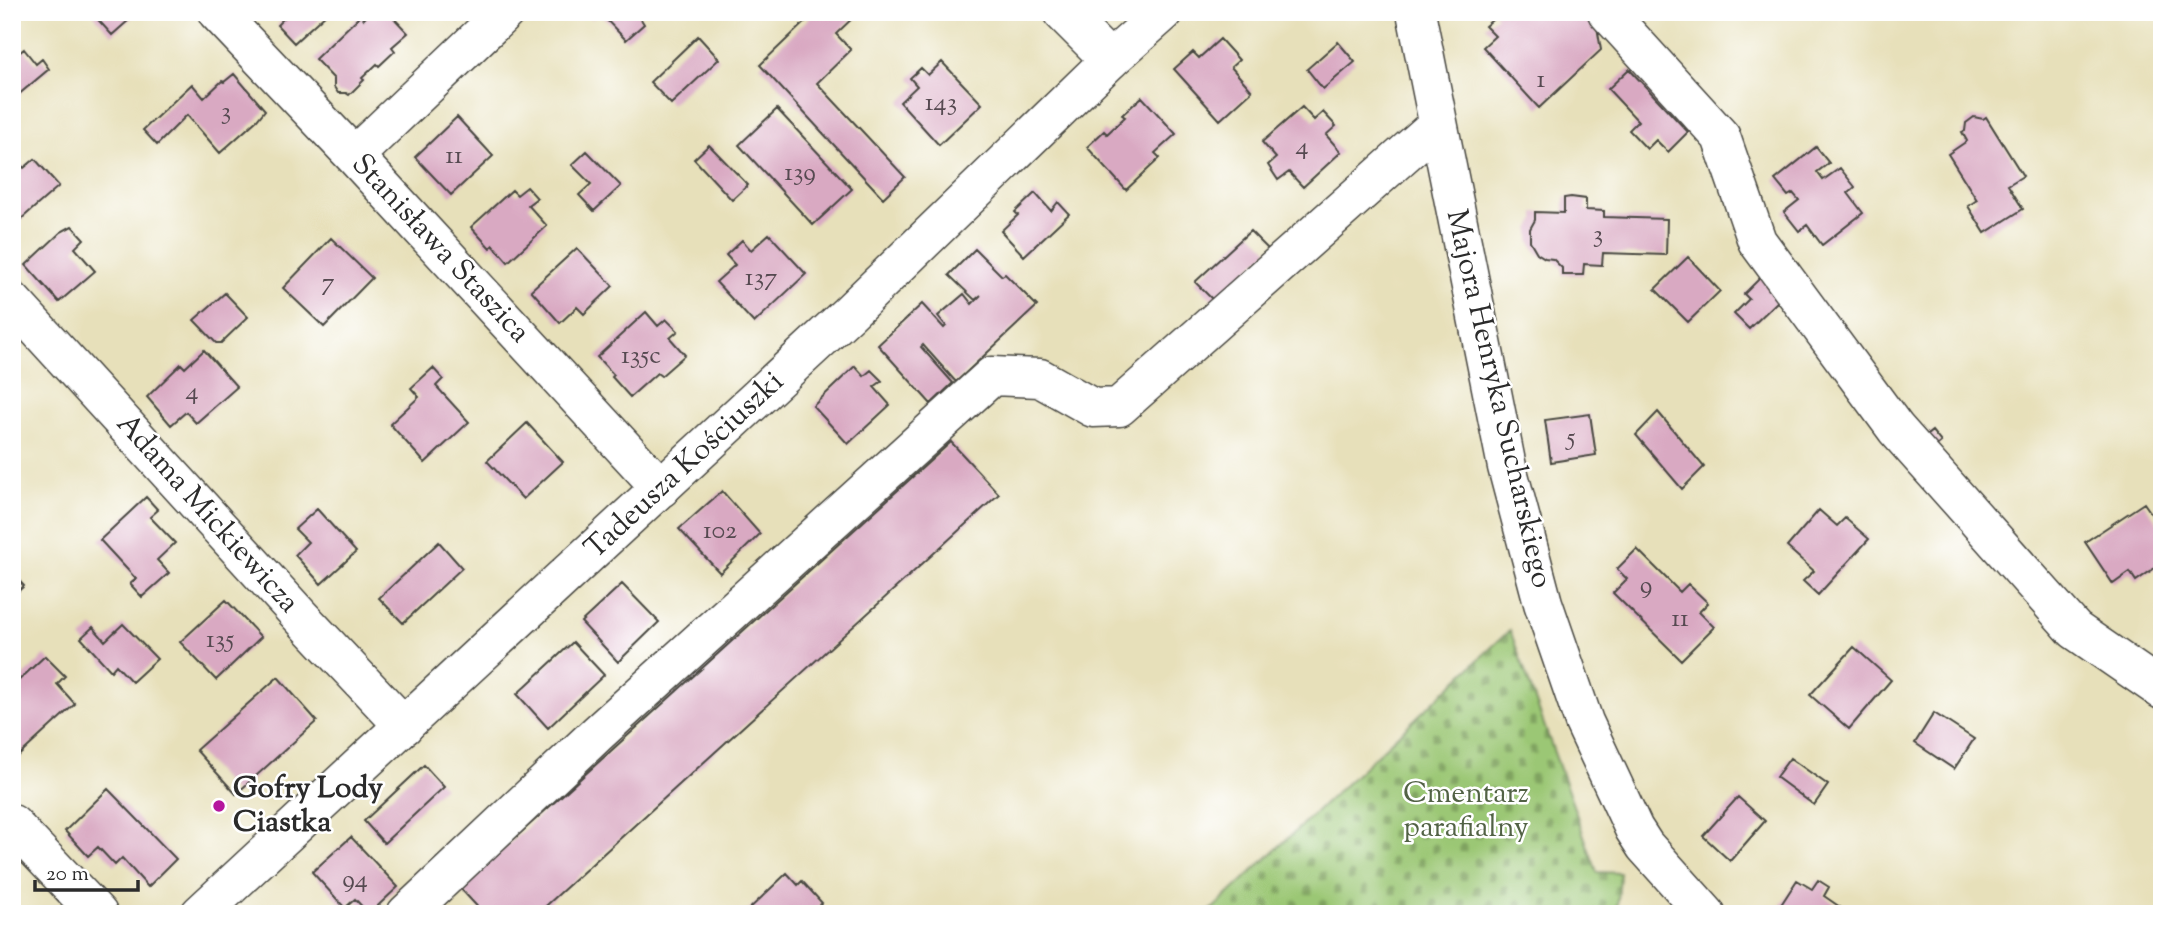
<svg xmlns="http://www.w3.org/2000/svg" width="2174" height="926" viewBox="0 0 2174 926" font-family="'Sorts Mill Goudy',serif">
  <defs>
    <pattern id="cemetery-stones" width="16" height="16" patternUnits="userSpaceOnUse" patternTransform="scale(1.75)"><rect width="16" height="16" fill="#9bc775"/><path d="M2 7V4a2 2 0 0 1 4 0v3zM10 15v-3a2 2 0 0 1 4 0v3z" fill="#7fa260"/></pattern>
  </defs>
  <rect width="100%" height="100%" fill="#fff"/>
  <filter id="ink" filterUnits="userSpaceOnUse"><feTurbulence type="fractalNoise" baseFrequency=".0143" numOctaves="2"/><feDisplacementMap in="SourceGraphic" scale="14" xChannelSelector="R" yChannelSelector="G"/><feConvolveMatrix kernelMatrix="1 2 1 2 8 2 1 2 1" color-interpolation-filters="sRGB"/></filter>
  <filter id="wash" filterUnits="userSpaceOnUse"><feTurbulence type="fractalNoise" baseFrequency=".00686" numOctaves="4" result="noise"/><feDisplacementMap in="SourceGraphic" scale="28" xChannelSelector="R" yChannelSelector="G"/><feGaussianBlur stdDeviation="1.57" result="paint"/><feColorMatrix in="noise" values="0 0 0 0 0 0 0 0 0 0 0 0 0 0 0 0 0 1.4 0 .05"/><feComposite in="paint" operator="in"/></filter>
  <g filter="url(#wash)">
    <rect width="100%" height="100%" fill="#e7e0ba"/>
    <path fill="url(#cemetery-stones)" stroke="#637950" stroke-width="2" d="M1510,630L1597,872L1620,873L1617,914H1207Z"/>
    <g id="blocks">
      <path fill="#d9a9c2" d="M91,12H138L112,35Z
        M290,12H328L294,43L277,25Z
        M371,12H388L408,33L392,47L395,51L379,66L377,64L362,78L364,80L349,95L346,93H338L334,87V79L315,59L361,15L364,19Z
        M586,12H643L639,16L644,24L626,40L600,13L592,19Z
        M804,12H859L836,34L851,50L817,83L905,177L883,198L760,65L809,18Z
        M1493,12H1584L1597,27L1601,50L1539,108L1483,47L1495,36L1485,26L1497,16Z
        M698,36L719,59L671,104L650,82Z
        M1220,39L1239,60L1231,67L1252,91L1220,120L1174,69L1193,52L1199,58Z
        M1338,42L1355,62L1323,89L1307,69Z
        M24,49L36,64L42,59L49,69L12,100V55L14,57Z
        M942,62L982,104L939,145L900,102L917,86L910,78L921,68L928,75Z
        M1629,69L1688,132L1668,152L1656,140L1647,149L1629,130L1638,121L1608,89Z
        M234,74L265,110L257,120L220,153L187,115L157,145L143,130L192,84L204,98L222,81L224,82Z
        M1142,97L1176,134L1155,153L1160,158L1126,190L1087,147L1104,131L1107,134L1125,117L1122,115Z
        M1302,107L1314,120L1323,112L1336,126L1326,135L1341,152L1303,187L1289,172L1278,180L1268,165L1276,158L1262,142Z
        M777,109L852,189L813,225L739,145Z
        M457,117L493,156L451,195L415,157Z
        M1974,117L1983,119L1986,117L2023,176L2008,185L2023,209L1985,233L1968,206L1977,200L1948,154L1967,141L1962,132L1965,131L1966,123Z
        M709,145L748,185L732,200L694,159Z
        M1816,147L1829,163L1817,172L1823,180L1840,168L1855,187L1848,193L1863,213L1822,245L1807,225L1799,231L1784,212L1799,200L1793,193L1788,196L1775,180Z
        M587,151L621,186L594,211L579,195L591,184L572,165Z
        M12,156L24,168L35,159L59,186L12,227Z
        M527,187L537,198L528,205L547,226L508,262L493,245L490,248L471,227L512,190L517,195Z
        M1035,193L1051,211L1058,202L1069,214L1024,256L1001,231L1018,215L1015,212Z
        M1571,197L1586,199V210L1604,211V217L1667,219L1666,255L1603,253L1602,265L1584,264L1583,275H1562V268L1553,259L1545,258L1537,253L1530,241V229L1535,220V212L1564,213V198Z
        M72,226L84,239L75,248L95,271L59,302L26,265L61,232Z
        M1250,231L1269,250L1214,301L1195,282Z
        M769,234L806,274L754,323L716,282L735,265L726,255L742,240L751,250Z
        M331,238L372,278L324,327L283,288Z
        M577,248L613,286L584,314L577,307L560,323L531,290Z
        M975,249L1002,276L1005,274L1037,306L956,382L923,345L921,347L953,383L931,404L878,345L922,304L944,328L946,326L938,316L964,294L972,304L981,295L975,300L949,275Z
        M1688,257L1720,291L1688,322L1655,289Z
        M1763,275L1779,300L1749,329L1734,314L1749,299L1744,294Z
        M225,293L248,317L221,343H216L194,320Z
        M646,312L658,326L666,319L678,331L670,338L685,355L661,376L657,373L630,397L612,377L614,375L597,357Z
        M204,350L237,387L196,423L186,412L171,425L147,397L181,364L185,368Z
        M855,366L864,376L871,370L882,381L874,387L890,405L848,444L813,406Z
        M433,368L443,379L436,386L469,422L425,463L390,424L419,397L411,388Z
        M1658,412L1704,467L1682,489L1636,435Z
        M1590,414L1596,455L1551,462L1545,420Z
        M527,423L563,462L523,499L487,461Z
        M1932,431L1941,442L1930,451L1921,440Z
        M951,442L999,494L537,914H484L460,888Z
        M722,491L760,534L720,573L679,529Z
        M146,497L158,510L150,517L175,543L157,560L169,573L142,597L130,584L136,579L100,540Z
        M2144,503L2162,529V563L2136,581L2130,572L2113,584L2085,542Z
        M317,509L356,552L321,584L295,555L308,542L295,529Z
        M1819,510L1837,526L1845,518L1869,539L1818,595L1803,581L1814,571L1787,547Z
        M439,542L462,568L403,623L379,598Z
        M1637,549L1680,592L1688,584L1708,603L1699,612L1714,627L1681,660L1613,593L1627,579L1617,569Z
        M12,573L24,586L12,597Z
        M622,584L659,622L618,662L581,622Z
        M226,600L261,637L216,680L180,642Z
        M123,624L157,659L132,682L116,665L111,671L81,638L93,627L105,641Z
        M573,642L604,675L548,728L517,694Z
        M1854,647L1891,680L1849,729L1810,695Z
        M45,656L65,676L57,684L75,704L15,759L12,756V675L18,681Z
        M278,677L317,721L236,794L196,750Z
        M1934,713L1974,739L1954,769L1915,743Z
        M1790,758L1828,785L1814,805L1776,777Z
        M424,765L444,787L384,843L364,821Z
        M108,789L176,859L148,887L122,858L115,865L98,847L88,856L65,831Z
        M1738,797L1765,821L1730,861L1703,836Z
        M351,837L398,887L369,914L355,899L345,908L312,872Z
        M787,873L798,885L802,881L822,903L811,914H744Z
        M1797,880L1812,889L1818,880L1829,887L1824,896L1840,907L1836,914H1775Z"/>
    </g>
  </g>
  <g filter="url(#ink)">
    <use href="#blocks" fill-opacity="0" stroke="#474640" stroke-width="2"/>
    <g fill="none" stroke-linecap="round" stroke-linejoin="round">
      <defs>
        <path id="minor" d="M217,12L354,156L661,488
          M1062,12L1110,60
          M1416,12L1507,467L1543,603L1584,722L1634,829L1645,846L1706,914
          M1607,12L1721,137L1757,241L1896,429L2075,630L2162,690
          M354,156L505,12
          M12,301L300,616L404,726
          M12,824L98,914
          M406,914L598,733L992,376L1040,378L1093,408L1119,407L1438,124"/>
        <path id="major" d="M200,914L848,314L1110,60L1164,12"/>
      </defs>
      <use href="#minor" stroke="#474640" stroke-width="41"/>
      <use href="#major" stroke="#474640" stroke-width="41"/>
      <use href="#minor" stroke="#fff" stroke-width="38"/>
      <use href="#major" stroke="#fff" stroke-width="38"/>
    </g>
  </g>
  <circle fill="#b5179e" stroke="#fff" stroke-width="2.5" cx="219" cy="806" r="7"/>
  <g text-anchor="middle" dominant-baseline="central" stroke-width="5" stroke-linejoin="round" paint-order="stroke">
    <g font-size="26" fill="#564a51">
      <text x="1541" y="80">1</text>
      <text x="941" y="103">143</text>
      <text x="226" y="112">3</text>
      <text x="1302" y="147">4</text>
      <text x="454" y="156">11</text>
      <text x="800" y="173">139</text>
      <text x="1598" y="235">3</text>
      <text x="761" y="278">137</text>
      <text x="328" y="283">7</text>
      <text x="641" y="356">135c</text>
      <text x="192" y="392">4</text>
      <text x="1571" y="438">5</text>
      <text x="720" y="531">102</text>
      <text x="1646" y="586">9</text>
      <text x="1680" y="619">11</text>
      <text x="220" y="640">135</text>
      <text x="355" y="880">94</text>
    </g>
    <g font-size="30" fill="#2b2b2b" stroke="#fff">
      <text transform="translate(440 249) rotate(47)">Stanisława Staszica</text>
      <text transform="translate(1498 399) rotate(77)">Majora Henryka Sucharskiego</text>
      <text transform="translate(685 466) rotate(-43)">Tadeusza Kościuszki</text>
      <text transform="translate(207 514) rotate(48)">Adama Mickiewicza</text>
    </g>
    <g font-size="30" font-weight="bold" fill="#2b2b2b" stroke="#fff" text-anchor="start">
      <text x="233" y="789">Gofry Lody<tspan x="233" dy="34">Ciastka</tspan></text>
    </g>
    <g font-size="30" fill="#526245" stroke="#fff">
      <text x="1466" y="794">Cmentarz<tspan x="1466" dy="34">parafialny</tspan></text>
    </g>
  </g>
  <rect width="2174" height="926" fill="none" stroke="#fff" stroke-width="42"/>
  <path d="M35 880v10h103v-10" fill="none" stroke="#2b2b2b" stroke-width="3.5"/>
  <text x="46" y="880" font-size="21" fill="#2b2b2b" stroke="#ffffff" stroke-width="5" paint-order="stroke">20 m</text>
</svg>
